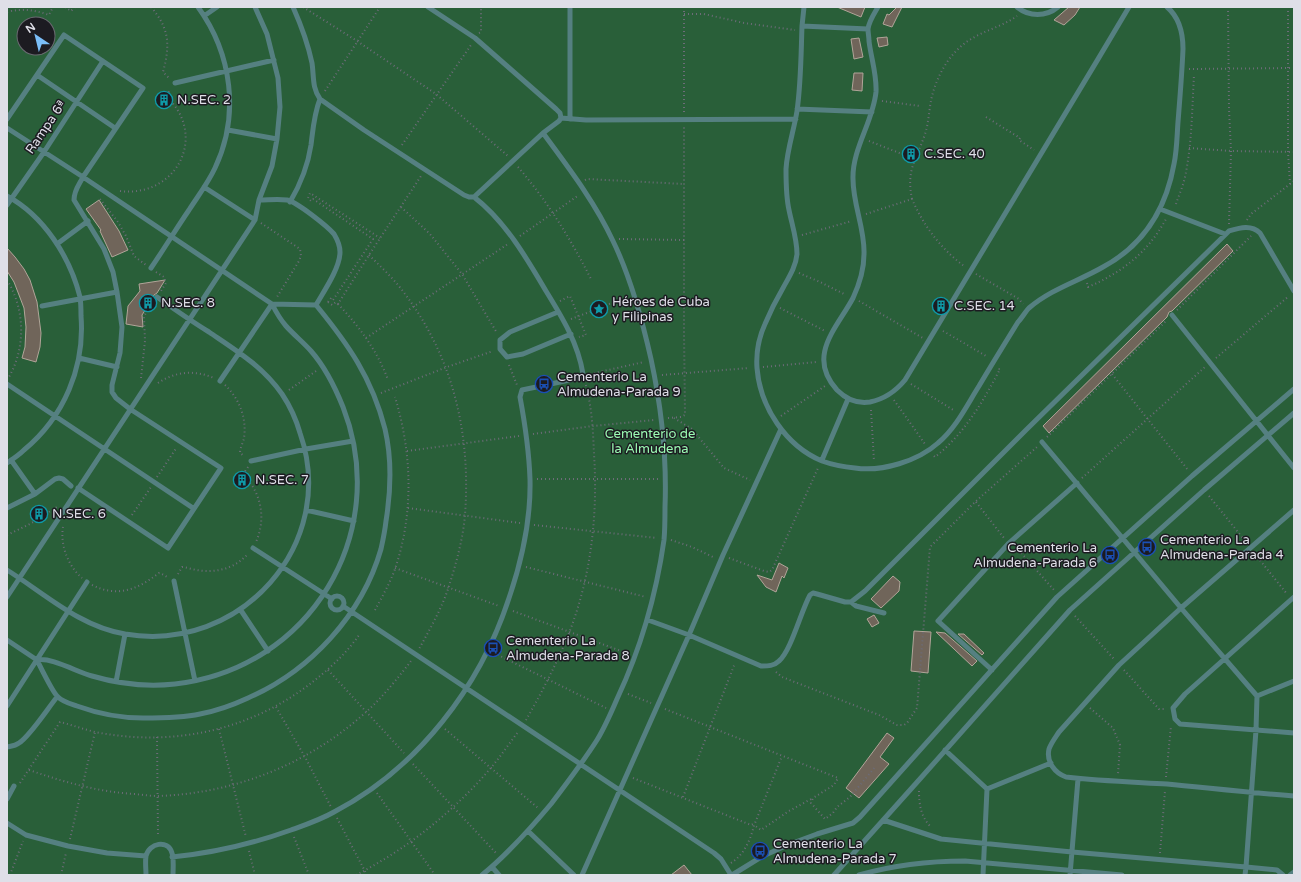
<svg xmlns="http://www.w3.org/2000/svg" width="1301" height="882" viewBox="0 0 1301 882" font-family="'Varela Round',sans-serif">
  <rect width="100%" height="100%" fill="#333340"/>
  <path fill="#295f39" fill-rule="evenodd" d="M7,7H1294V875H7ZM24,24H48V48H24Z"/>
  <path fill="#70655a" stroke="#b1a599" d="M837,7H865L861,17Z
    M897,7H902L892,27L883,24L887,14L889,15Z
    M1069,7H1080L1075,15L1064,25L1054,20Z
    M887,37L888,45L879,47L877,38Z
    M859,38L863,57L854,59L851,39Z
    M854,73H863L862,91L852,90Z
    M99,200L119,231L128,250L112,257L100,231L101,230L86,209Z
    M1227,244L1233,251L1172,311L1169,312L1167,317L1049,433L1043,426Z
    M7,248L15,257L24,269L30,280L37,302L41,333L40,347L36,362L22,358L25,347L26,327L24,308L14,282L7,271Z
    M165,280L157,293L154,295L153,298L142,315L143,327L126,324L128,306L140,291L139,284Z
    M779,563L788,568L784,578L782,576L776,592L766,587L757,575L772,580Z
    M893,576L900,582L899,591L881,608L871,599Z
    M874,615L879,623L872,627L867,619Z
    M914,631L931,632L928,673L911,671Z
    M936,632L945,633L977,661L972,666Z
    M958,634H964L984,653L982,655Z
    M887,733L894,738L880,757L889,764L859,798L846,788Z
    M684,865L692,875H671Z"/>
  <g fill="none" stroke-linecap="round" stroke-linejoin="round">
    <path stroke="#6c6c78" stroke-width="2" stroke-dasharray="1 3" stroke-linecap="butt" d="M65,7L71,11L75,7
      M151,7C170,29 170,46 163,72L169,78
      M303,7L357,41L436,94L508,156
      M684,7V112
      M1228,7L1229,109L1231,151L1229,224
      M1288,7V152L1290,184
      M7,12C22,8 35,10 49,15L53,7
      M684,14H704L744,23L795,30
      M479,33L481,32V7
      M1189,69L1294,68
      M325,91L380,7
      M882,101L920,106
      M986,117L1020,138L1019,140L1034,150
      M869,141L907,156
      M402,145L471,45
      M1189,148L1231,151L1294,152
      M518,167C548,202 570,238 591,279
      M585,180L587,179L684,184
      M120,191C176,198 209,136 166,96L171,89
      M100,199L118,222L126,236L134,256L146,265
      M912,199C906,169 916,161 925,134C929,122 929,108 932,96C938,73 951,51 971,39C986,30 1003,26 1017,16
      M1176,204C1179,195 1183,186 1185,177C1192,144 1192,109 1194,75
      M401,207L430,234L462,274L497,333
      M866,214L912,199C923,225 941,249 964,266
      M1247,220L1251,214L1294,181
      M261,223L300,249L301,256L299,261L277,297
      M802,235L852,221
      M520,236L579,195
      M619,239L684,240
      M369,255C380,266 392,277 402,290C453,356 471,433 465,515C463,539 456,564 449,586C442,608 430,629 419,649
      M156,272L164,277L166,283L161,291
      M799,273L820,282L846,295
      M976,274L1019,299L1023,304
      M7,280C25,309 26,347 9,377
      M1087,283L1088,287C1123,272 1148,252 1166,219
      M560,301L570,296L586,335L579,337
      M859,301L923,338
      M328,302L331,298L333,300L373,239L313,199L311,201L308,198L310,193L380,238
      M328,302L332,305L336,302L338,304L369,255L421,176
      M338,304C359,326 378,352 388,380
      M609,304L627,298
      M780,308L825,331
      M1177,310L1251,236
      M571,319L592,311
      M943,331L988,357
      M366,338L508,244
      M1216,358L1289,296
      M509,365L517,385
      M763,367L817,362
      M590,374L644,362
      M1112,374L1188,470
      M662,375L749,368
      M141,378L145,341L144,316L153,303
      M158,383C176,371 195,370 214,378
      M911,384L955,411
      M225,385C239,398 247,418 244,438C243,443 240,448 240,453L244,456
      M289,390L316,371
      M381,393L447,367L493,351
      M894,400L925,444
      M871,410L874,461
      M781,416L825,386
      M668,418L681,417L685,415L684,332V126
      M674,418L692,429L724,468L750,480
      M533,434L593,426L654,420
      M1047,437L1167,320
      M407,451L519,436
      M934,456L935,457C964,434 983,402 1000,369H998
      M248,467L243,474C246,479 250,482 253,487C263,504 264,524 256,542
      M157,477L177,447
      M1082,478L1205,367
      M537,479H659
      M1209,496L1246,542
      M976,502L1004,538
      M408,508L520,523
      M132,515L151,487
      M534,525L657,538
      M63,527C60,545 68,566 82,578
      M7,535L30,524L57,507
      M671,540L692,547L715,558
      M1016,547L1054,590
      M1255,554L1287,594
      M729,558L764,571L769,572L772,570L818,468
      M526,567L646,597
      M395,568L499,606
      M178,574L182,567H184C207,574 230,573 248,554
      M92,585C118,598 138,589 159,573H160L169,578
      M375,610C382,597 390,583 395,569C414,513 412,453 395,397
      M513,611L629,654
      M1075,616L1114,659
      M494,653L606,708
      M328,670L404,753
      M1124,670L1159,709H1165
      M776,672L782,677L879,715L897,725H904L907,723L917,708L930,547L975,502L1037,447
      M628,694L651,703
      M276,707L305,757L331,807
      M1090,708L1113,728L1120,745L1118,774
      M665,709L838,778L834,785L813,798L811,803L825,819L833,813L837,807L850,797L876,766
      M526,720C542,692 557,663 569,633C591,577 598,515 594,454C593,431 592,406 585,382
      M219,729L246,837
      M445,729L538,808
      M157,737L158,837
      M413,764L496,853
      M29,770C64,782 98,792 135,794C143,795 151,796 159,796C236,793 308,764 365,713C382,698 397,679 411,661
      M1166,777L1171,726
      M633,778L751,825L755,823L782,756
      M20,783L60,722C72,725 83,729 95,732C172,747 248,731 310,684C328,670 346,654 359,635
      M919,791C919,805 921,817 931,827
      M377,793L435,875
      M683,797L735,663
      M337,818L367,875
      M294,837L309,875
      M70,839L95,732
      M249,851L255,875
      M1160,853L1165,791
      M731,863C744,855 751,839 754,825L761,830L789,811L813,798
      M10,875L23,841
      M61,875L66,853
      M356,875C407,849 453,812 490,769C500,757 509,744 518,732"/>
    <path stroke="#558081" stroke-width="5" d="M428,7L475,38L556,109L560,113L561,118L559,121L543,133L474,197
      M570,7V119
      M878,7C874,14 869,21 868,29C868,33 869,37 869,41C871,58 877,75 876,92C873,122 852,149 853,179C853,205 865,229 864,254C864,269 859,285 853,298C837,328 806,356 837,390C846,399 857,404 870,402C885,399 895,392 905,380C979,256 1055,132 1129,7
      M1017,7C1029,17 1046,17 1058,7
      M204,16L217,7
      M802,26L804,7
      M868,29L802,26C801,54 801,83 797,111C794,130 787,150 786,169C786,183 786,197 789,210C792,225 797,239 797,254C796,266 789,277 783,288C776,300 770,312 765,324C759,337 756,354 757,368C760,407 786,446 822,461C833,465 844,467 855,468C882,472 918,461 938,443C956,428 967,405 979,386C992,364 1005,343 1018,322C1022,318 1025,312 1029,308C1051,289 1079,281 1103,267C1144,245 1166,209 1174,164C1177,150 1177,135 1178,122C1180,97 1182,73 1183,49C1183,33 1180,18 1167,7
      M37,75L115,128
      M175,83L274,60
      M797,109L872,112
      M561,118L586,120L796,119
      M7,119L64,35L143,88L83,177C79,185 74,190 74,200L104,249L113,272L117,292L122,327L120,353L112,385V392L116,398L130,409L221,468L168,548L78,488
      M7,128L83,177L272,304C276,312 280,319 286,326C294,335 303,342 311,351C325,367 335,387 343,407C392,533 310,669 175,684C147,687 119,684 92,676C77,672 51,657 37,660L7,640
      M228,130L277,139
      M204,187L255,220
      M7,196C44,216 70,257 80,297C81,303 81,310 81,316C85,367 64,417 24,450C19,455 13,459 7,463
      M259,200C268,200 278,199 287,200C297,202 327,226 334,234C337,239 340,246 340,252C340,268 324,291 316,305
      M290,202C300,185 308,165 311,145C313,129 314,114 320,99
      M7,205L44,152L103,61
      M1160,209L1225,234
      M57,244L88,221
      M151,268C164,249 176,229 189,210C198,196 208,183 215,168C240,115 232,54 198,7
      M272,304L316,305
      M42,306L117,292
      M558,312L510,332L500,340V349L507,357L523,354L571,334
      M1172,315L1294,468
      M79,358L117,367
      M220,381L272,304
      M7,384L193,508
      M1042,442L1181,608L1257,696
      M11,460L35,494
      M822,460L848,399
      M251,461L306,449L353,441
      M7,508L35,494L55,479L59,478L63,479L71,486
      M306,510L354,521
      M1294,510L1181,608L1119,665L1059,732C1055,738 1051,743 1049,749C1046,762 1055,773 1066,777C1100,781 1133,782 1167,784C1209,788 1251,793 1294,796
      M253,548L332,599
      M7,570C44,593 80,627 125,634C240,654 339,544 300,433C296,419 290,406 282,394C262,366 237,351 209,332C191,321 174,309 157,297
      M174,581L195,681
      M330 603a7 7 0 1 1 14 0a7 7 0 1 1-14 0Z
      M7,597L255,220L259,200L272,166L277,139L280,107L278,78L267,34L255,7
      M1294,597L1185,694L1173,708L1175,719L1180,724L1294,733
      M851,602L856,606L884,613
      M343,606L714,853L721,859L731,875
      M240,609L268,651
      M648,620L689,635L761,666C768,666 774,666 779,661C791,651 801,611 810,595L813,593L817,594L845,602H851L865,591L1026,430L1229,231C1239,228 1251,224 1260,233L1294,291
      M37,660C41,668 53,693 58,697C63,702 71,704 77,706C99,714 121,718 143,718C162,718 182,718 200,714C216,711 233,705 248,698C310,671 362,615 381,549C383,540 385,530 386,521C391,490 392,459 385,429C372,378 348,344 316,305
      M992,670L938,621L1009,543L1077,483
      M116,682L125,634
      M7,706L87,582
      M7,747C12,746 15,746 19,743C30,736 48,708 57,697
      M945,750L987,789L1051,763
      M7,799L14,786
      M883,820L941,839L1072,852L1246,867L1245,875
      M7,823L26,835L68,846L107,853L146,856
      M528,831L574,875
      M172,857C214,853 252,844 291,830C305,825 320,820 334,812C418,768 480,687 509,598C522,560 531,519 530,479C529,451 525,424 520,397L522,390L579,378L583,374C578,343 562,317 546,291C526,257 505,221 474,197H469L464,195L364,130L320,99C312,88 314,76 312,63C308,44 301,25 293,7
      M492,867L499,875
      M146,875C146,869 145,862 146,856C149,843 168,839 172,853C174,859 173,868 173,875
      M482,875C508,854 530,829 551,804C567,783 583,762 597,740C605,727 611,713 617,699C641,648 656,596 664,540C665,529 665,518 665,507C667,455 662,410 651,359C642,319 631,278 613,241C595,202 568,167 543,133
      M582,875L689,635L723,555L781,429
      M732,875L763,856L790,844L817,834L853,823L860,817L1057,597L1192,476L1294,389
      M834,875L919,780L1070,610L1204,490L1294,413
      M859,875C894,865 929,861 965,861L1122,875
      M983,875L987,789
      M1070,875L1078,779
      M1283,875L1277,870L1246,867L1256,730L1257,696L1294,681
      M1290,875L1294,872"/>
  </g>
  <defs>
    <symbol id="building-ring" viewBox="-11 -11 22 22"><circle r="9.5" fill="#1c1b21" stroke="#0f9aa8" stroke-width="1.5"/><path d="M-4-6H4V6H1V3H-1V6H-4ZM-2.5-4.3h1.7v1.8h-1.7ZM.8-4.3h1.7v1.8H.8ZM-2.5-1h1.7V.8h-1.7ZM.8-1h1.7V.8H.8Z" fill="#0f9aa8"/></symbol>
    <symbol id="sight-ring" viewBox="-11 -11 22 22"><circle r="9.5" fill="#1c1b21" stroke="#0f9aa8" stroke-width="1.5"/><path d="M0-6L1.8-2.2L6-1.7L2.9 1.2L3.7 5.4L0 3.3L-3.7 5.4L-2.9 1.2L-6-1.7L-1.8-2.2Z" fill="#0f9aa8"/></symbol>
    <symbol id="bus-ring" viewBox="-11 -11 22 22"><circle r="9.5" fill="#1c1b21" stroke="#1a4fb4" stroke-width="1.5"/><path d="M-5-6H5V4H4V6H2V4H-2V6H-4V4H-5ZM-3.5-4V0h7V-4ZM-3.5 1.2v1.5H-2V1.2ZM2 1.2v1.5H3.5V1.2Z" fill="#1a4fb4"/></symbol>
  </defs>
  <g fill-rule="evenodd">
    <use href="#building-ring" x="154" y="90" width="20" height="20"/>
    <use href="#building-ring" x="901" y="144" width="20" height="20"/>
    <use href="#building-ring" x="138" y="293" width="20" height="20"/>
    <use href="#building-ring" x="931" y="296" width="20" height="20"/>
    <use href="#sight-ring" x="589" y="299" width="20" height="20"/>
    <use href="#bus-ring" x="534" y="374" width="20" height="20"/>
    <use href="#building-ring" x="232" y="470" width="20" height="20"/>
    <use href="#building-ring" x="29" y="504" width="20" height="20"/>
    <use href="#bus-ring" x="1137" y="537" width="20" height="20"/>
    <use href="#bus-ring" x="1100" y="545" width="20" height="20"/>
    <use href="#bus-ring" x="483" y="638" width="20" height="20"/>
    <use href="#bus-ring" x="750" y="841" width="20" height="20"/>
  </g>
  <g text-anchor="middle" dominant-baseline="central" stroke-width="3" stroke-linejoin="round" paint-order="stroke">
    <g font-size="13" fill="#dfdfe8" stroke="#1c1b21" text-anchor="start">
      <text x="177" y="100">N.SEC. 2</text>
      <text x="924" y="154">C.SEC. 40</text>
      <text x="612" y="302">Héroes de Cuba<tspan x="612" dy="15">y Filipinas</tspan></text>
      <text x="161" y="303">N.SEC. 8</text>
      <text x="954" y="306">C.SEC. 14</text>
      <text x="557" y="377">Cementerio La<tspan x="557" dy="15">Almudena-Parada 9</tspan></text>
      <text x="255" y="480">N.SEC. 7</text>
      <text x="52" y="514">N.SEC. 6</text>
      <text x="1160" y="540">Cementerio La<tspan x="1160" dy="15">Almudena-Parada 4</tspan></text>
      <text x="1097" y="548" text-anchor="end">Cementerio La<tspan x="1097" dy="15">Almudena-Parada 6</tspan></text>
      <text x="506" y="641">Cementerio La<tspan x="506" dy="15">Almudena-Parada 8</tspan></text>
      <text x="773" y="844">Cementerio La<tspan x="773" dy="15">Almudena-Parada 7</tspan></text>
    </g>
    <g font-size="13" fill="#dfdfe8" stroke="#1c1b21">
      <text transform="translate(46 127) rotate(-56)">Rampa 6ª</text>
    </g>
    <g font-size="13" fill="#9bfbb3" stroke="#1c1b21">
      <text x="650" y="434">Cementerio de<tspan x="650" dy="15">la Almudena</tspan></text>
    </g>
  </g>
  <rect width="1301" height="882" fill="none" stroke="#dfdfe8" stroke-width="16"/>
  <g transform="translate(36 36) rotate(325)"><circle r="19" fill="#1c1b21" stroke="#6a6971"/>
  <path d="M0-3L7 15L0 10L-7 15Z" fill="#7bbef8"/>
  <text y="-6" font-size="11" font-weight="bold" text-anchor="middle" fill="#dfdfe8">N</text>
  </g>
</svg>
